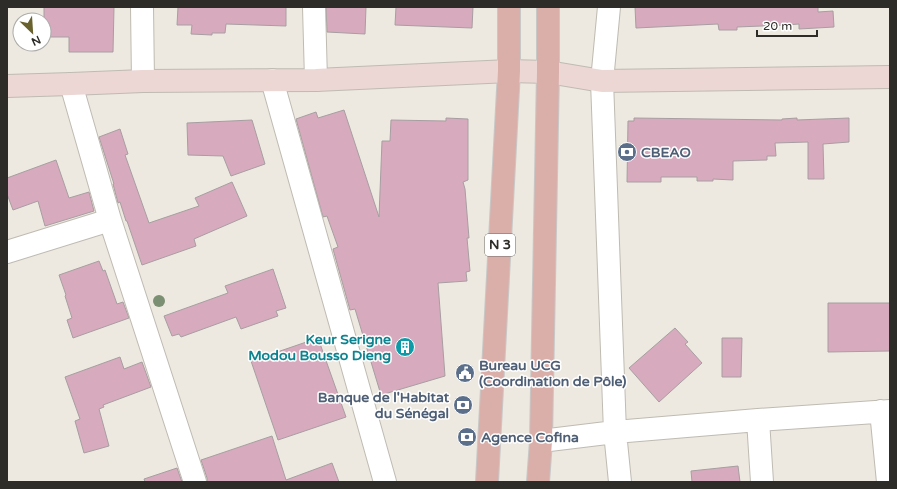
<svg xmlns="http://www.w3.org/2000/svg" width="897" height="489" viewBox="0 0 897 489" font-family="'Varela Round',sans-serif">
  <rect width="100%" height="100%" fill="#ede9e0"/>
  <path fill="#d7abbd" stroke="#a79ea1" d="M44,7H114L113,52H69V37H44Z
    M178,7H286V26L226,24L225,33H212V35L191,34L192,25H177Z
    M326,7H366L365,34L327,32Z
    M396,7H473L472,28L395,25Z
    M635,7H818V12L833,11L834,27L799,29V24L786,25L737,27V30H719L718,24L636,28Z
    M344,110L379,217L382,141H390L391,120L446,121V118L468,119V180L463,182L465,189L469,238H467L470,271L466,272L467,281L438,283L445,376L381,395L355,309L350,310L333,249L338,247L327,216L323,217L296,119L316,112L318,118Z
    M634,118L782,120V119L797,118V120L849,118V142L823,144L824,179H808V142L775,143L776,156H767V160L733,161V180L713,179V181H697V177H661V182H627L628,121H634Z
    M252,120L265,164L231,176L223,156L188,155L187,123Z
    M120,129L128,154L125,155L149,223L199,206L195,198L232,182L247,216L194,239L196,246L142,265L127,221H126L120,202L118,203L113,184H114L99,137Z
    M56,160L69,198L89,192L94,211L45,226L38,201L13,210L7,194V178Z
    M99,261L103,271L105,270L117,304L123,302L129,318L73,338L67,320L72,318L65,296L66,295L59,275Z
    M273,269L286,308L276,311L278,316L241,329L236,317L181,337L179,334L172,336L164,316L228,293L225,286Z
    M828,303H890V351L828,352Z
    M675,328L688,342L685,344L702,363L659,402L629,368Z
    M318,338L346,417L278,440L251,361Z
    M722,338H742L741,377H722Z
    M120,357L124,369L142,362L151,387L103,405L104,407L99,409L109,446L84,453L75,421L80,419L65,377Z
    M272,436L286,480L332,463L339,482H207V478L201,460Z
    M738,466L740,482H692L691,471Z
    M177,468L182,482H145L144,479Z"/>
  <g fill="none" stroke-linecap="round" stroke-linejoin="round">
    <defs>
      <path id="street" d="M142,7L143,81
        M314,7L316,80
        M609,7L602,81L615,432L620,482
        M272,80L385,482
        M71,84L110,220L195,482
        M7,252L110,220
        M881,411L888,482
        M758,420L762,482
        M541,441L615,432L758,420L890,411"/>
      <path id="secondary" d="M7,86L71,84L143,81L316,80L509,71L548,72L602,81L890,77"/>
      <path id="primary" d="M487,482L509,71V7
        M538,482L541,441L548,72V7"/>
    </defs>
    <use href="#street" stroke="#bfbbb3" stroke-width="24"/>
    <use href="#secondary" stroke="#bfbbb3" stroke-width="24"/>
    <use href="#primary" stroke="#c8c8c7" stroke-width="24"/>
    <use href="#street" stroke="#fff" stroke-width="22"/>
    <use href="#secondary" stroke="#ecd7d5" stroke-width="22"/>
    <use href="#primary" stroke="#daafaa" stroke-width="22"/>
  </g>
  <circle fill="#7b8f72" cx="159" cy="301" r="6"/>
  <defs>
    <symbol id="bank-disc" viewBox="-11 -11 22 22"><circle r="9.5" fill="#5c6f8a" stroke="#fff"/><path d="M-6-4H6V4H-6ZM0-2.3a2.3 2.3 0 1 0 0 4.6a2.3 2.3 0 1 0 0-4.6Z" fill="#fff"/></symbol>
    <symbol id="building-disc" viewBox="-11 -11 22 22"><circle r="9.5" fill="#0f9aa8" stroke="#fff"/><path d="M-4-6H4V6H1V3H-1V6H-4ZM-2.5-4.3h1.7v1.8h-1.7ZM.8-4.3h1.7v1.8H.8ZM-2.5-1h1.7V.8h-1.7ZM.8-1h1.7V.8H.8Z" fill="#fff"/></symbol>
    <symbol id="civic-disc" viewBox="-11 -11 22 22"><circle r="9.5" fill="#5c6f8a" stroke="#fff"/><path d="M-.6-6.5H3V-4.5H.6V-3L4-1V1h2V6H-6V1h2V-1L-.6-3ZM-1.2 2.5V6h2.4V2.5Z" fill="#fff"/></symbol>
  </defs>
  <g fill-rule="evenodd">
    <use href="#bank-disc" x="616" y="141" width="22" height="22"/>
    <use href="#building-disc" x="394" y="336" width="22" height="22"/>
    <use href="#civic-disc" x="454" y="362" width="22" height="22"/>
    <use href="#bank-disc" x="452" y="394" width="22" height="22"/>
    <use href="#bank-disc" x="456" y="426" width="22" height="22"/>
  </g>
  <g text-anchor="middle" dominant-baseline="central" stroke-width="3" stroke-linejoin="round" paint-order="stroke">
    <rect fill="#fff" stroke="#6c6b68" stroke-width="1" x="485" y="234" width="30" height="22" rx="3"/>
    <g font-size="13" font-weight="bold" fill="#2d2c28">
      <text x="500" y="245">N 3</text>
    </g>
    <g font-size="14" font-weight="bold" fill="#4e5e75" stroke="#fff" text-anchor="start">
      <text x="641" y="152">CBEAO</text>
      <text x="479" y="365">Bureau UCG<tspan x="479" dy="16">(Coordination de Pôle)</tspan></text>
      <text x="449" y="397" text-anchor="end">Banque de l'Habitat<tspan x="449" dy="16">du Sénégal</tspan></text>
      <text x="481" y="437">Agence Cofina</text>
    </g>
    <g font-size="14" font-weight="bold" fill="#0d838f" stroke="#fff" text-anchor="end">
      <text x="391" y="339">Keur Serigne<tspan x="391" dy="16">Modou Bousso Dieng</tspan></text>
    </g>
  </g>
  <rect width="897" height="489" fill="none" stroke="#2d2c28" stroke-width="16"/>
  <g transform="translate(32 32) rotate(155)"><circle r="19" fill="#ffffff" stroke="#ababa9"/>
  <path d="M0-3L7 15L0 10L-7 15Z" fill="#69622f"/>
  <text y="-6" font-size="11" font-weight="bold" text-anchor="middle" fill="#2d2c28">N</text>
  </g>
  <path d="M757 30v6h60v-6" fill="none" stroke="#2d2c28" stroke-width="2"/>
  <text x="763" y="30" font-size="12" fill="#2d2c28" stroke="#ffffff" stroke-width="3" paint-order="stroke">20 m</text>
</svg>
